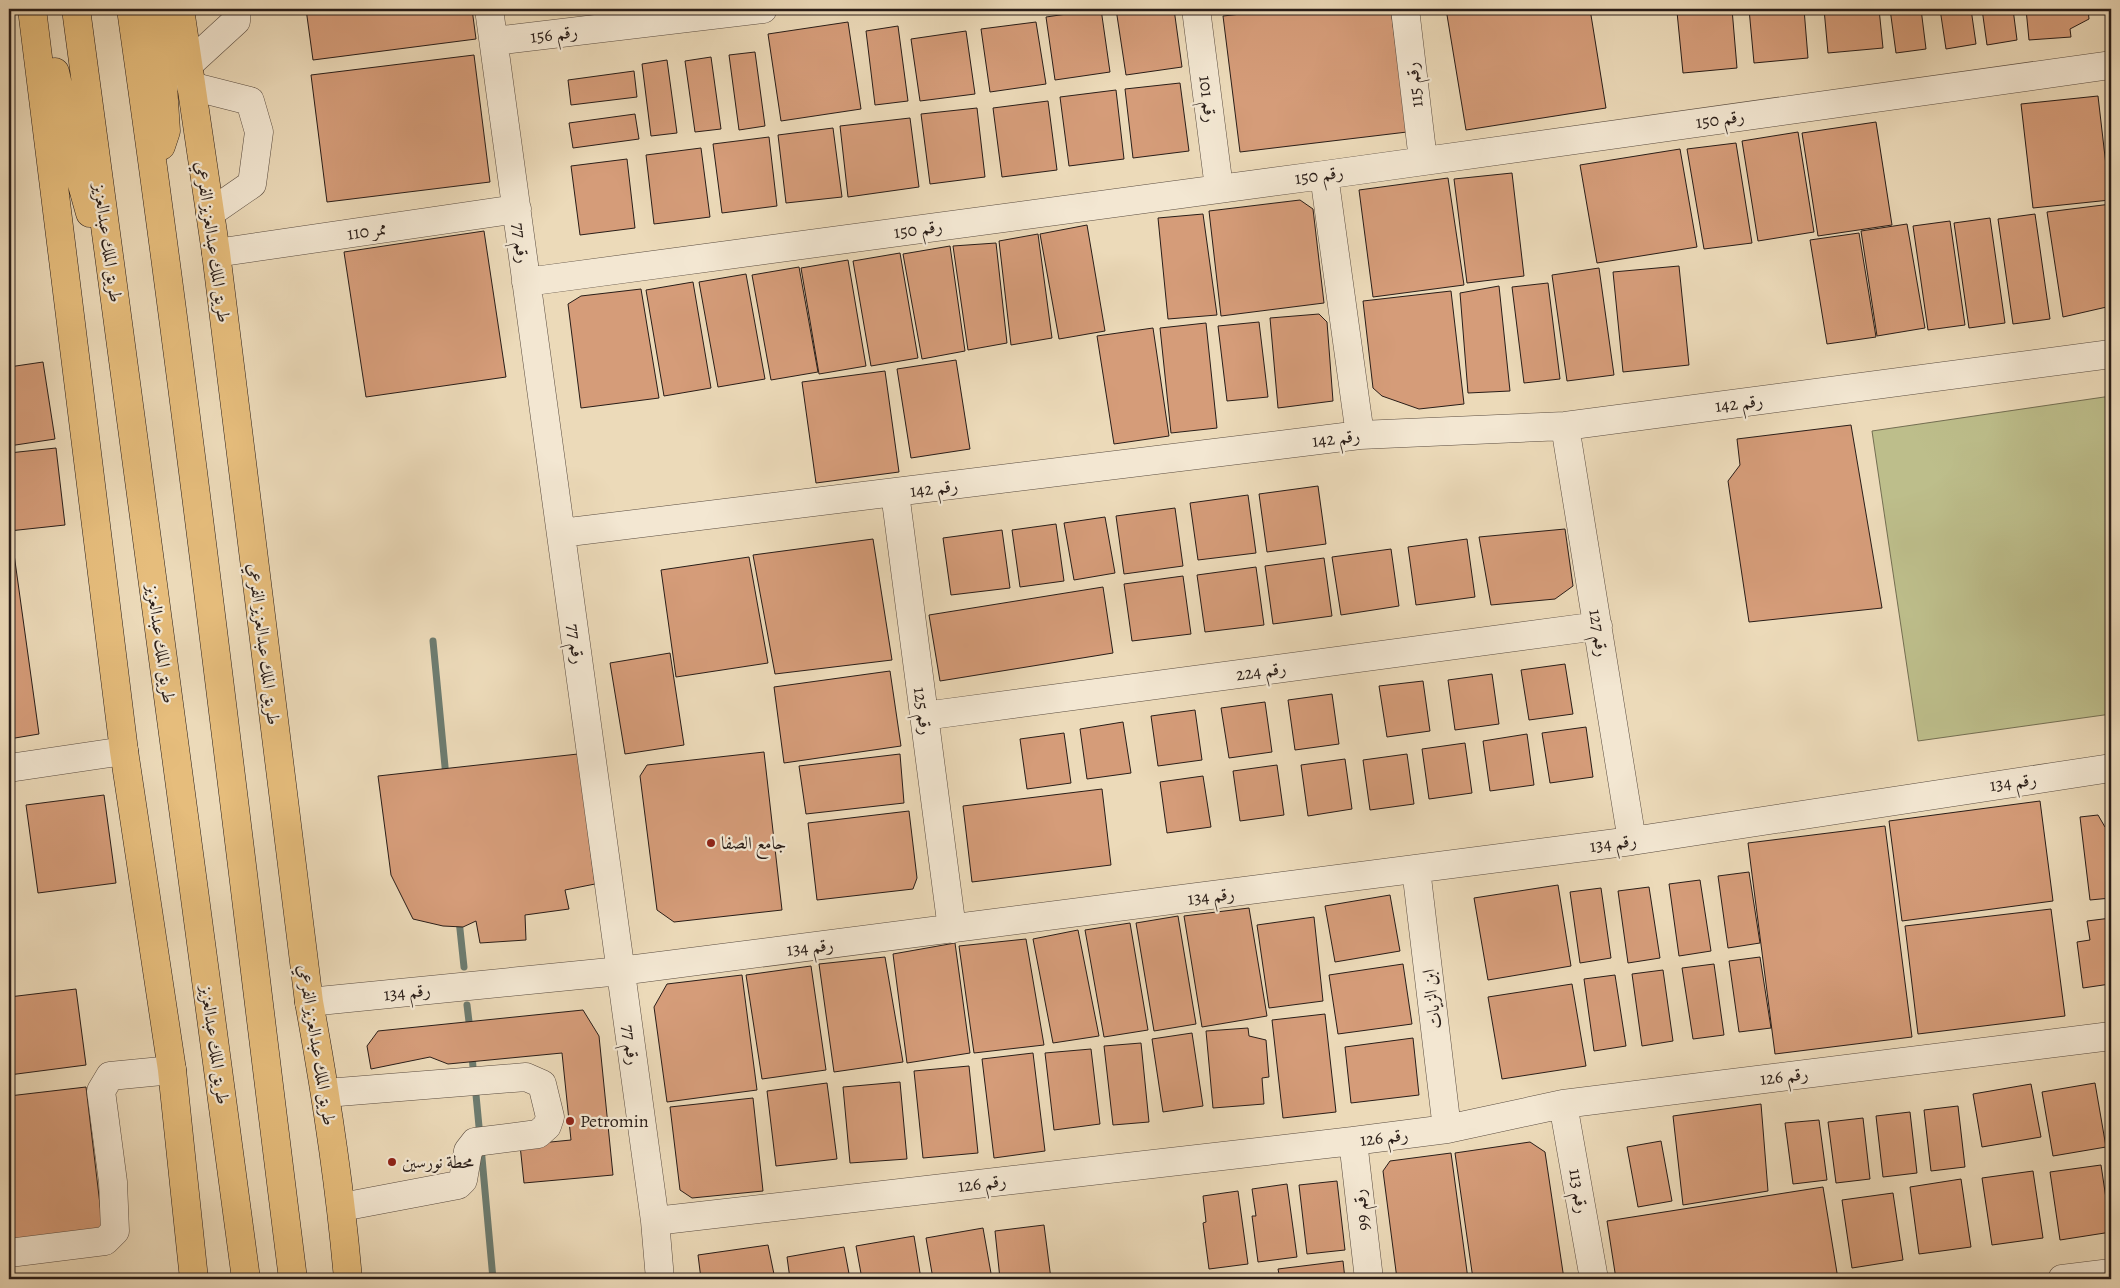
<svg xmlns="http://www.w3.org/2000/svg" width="2120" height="1288" viewBox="0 0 2120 1288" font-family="Alegreya,Amiri,serif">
  <rect width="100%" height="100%" fill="#ecdab9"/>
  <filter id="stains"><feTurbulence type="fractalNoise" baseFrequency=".004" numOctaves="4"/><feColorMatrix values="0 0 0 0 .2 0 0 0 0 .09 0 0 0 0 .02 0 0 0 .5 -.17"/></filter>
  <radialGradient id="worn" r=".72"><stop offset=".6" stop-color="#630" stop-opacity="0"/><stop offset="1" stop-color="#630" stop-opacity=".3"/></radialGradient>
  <path fill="#bdbe8b" stroke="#736e52" d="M2111,396V714L1918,741L1872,431Z"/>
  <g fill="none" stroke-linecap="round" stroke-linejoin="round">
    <path stroke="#6d7c70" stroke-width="7" d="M433,641L446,777
      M459,920L464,967
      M467,1005L470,1030
      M472,1053L473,1068
      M476,1095L480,1137
      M481,1147L493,1279"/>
  </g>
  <path fill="#d59c79" stroke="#291d18" d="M306,9H472L476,39L313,60Z
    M523,9H568L524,13Z
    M1101,9L1110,72L1055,80L1046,17Z
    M1116,9H1174L1182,67L1126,75Z
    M1287,9H1391L1407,132L1240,152L1223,16Z
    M1446,9H1590L1606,108L1466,130Z
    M1710,9H1732L1737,68L1683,73L1677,12Z
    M1749,9H1804L1808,58L1754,63Z
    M1824,9H1879L1883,48L1828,53Z
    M1890,9H1921L1926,49L1896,53Z
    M1940,9H1971L1976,44L1946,49Z
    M1982,9H2013L2017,40L1987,45Z
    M2026,9H2088L2089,19L2070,29L2071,37L2029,40Z
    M848,22L861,109L781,121L768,34Z
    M1036,22L1046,84L990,92L981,29Z
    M898,26L908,101L875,105L866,31Z
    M966,31L975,94L920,101L911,39Z
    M755,52L765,126L739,130L729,55Z
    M474,55L490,182L327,202L311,75Z
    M711,57L721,129L695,132L685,61Z
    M667,60L677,133L651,136L642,64Z
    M634,71L637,97L571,105L568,80Z
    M1180,83L1189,151L1133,158L1125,89Z
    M1116,90L1124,159L1069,166L1060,97Z
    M2098,96L2110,200L2033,208L2021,104Z
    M1048,101L1057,170L1002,177L993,108Z
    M977,108L985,177L930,184L921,114Z
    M635,114L639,139L573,148L569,123Z
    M910,118L919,187L848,197L840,126Z
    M1876,122L1892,225L1818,236L1802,133Z
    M833,128L842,197L786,203L778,135Z
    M1798,132L1814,232L1758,241L1742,141Z
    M769,137L777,206L722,213L713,144Z
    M1736,143L1752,243L1704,249L1687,149Z
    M701,148L710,217L654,224L646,155Z
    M1680,149L1697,247L1597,263L1580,165Z
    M627,159L635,228L580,235L571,166Z
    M1512,173L1524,276L1467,283L1454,179Z
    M1448,178L1464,285L1373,297L1359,190Z
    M1300,200L1313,209L1324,303L1221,316L1209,211Z
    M2111,204V306L2063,317L2047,212Z
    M1203,214L1217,315L1168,319L1158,218Z
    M2035,214L2050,319L2013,324L1998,219Z
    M1990,218L2005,323L1969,328L1954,223Z
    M1950,221L1965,325L1928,330L1913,226Z
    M1907,224L1925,328L1877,336L1861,231Z
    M1087,225L1105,331L1059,339L1040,234Z
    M484,231L506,377L366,397L344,252Z
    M1859,233L1876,337L1827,344L1810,240Z
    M1038,234L1052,338L1011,345L999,241Z
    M996,243L1007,343L968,350L953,246Z
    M950,246L965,351L922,359L903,254Z
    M900,253L918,358L871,366L853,261Z
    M848,260L866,366L819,374L801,268Z
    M1679,266L1689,365L1623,372L1613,272Z
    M799,267L818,372L771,380L752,275Z
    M1599,268L1614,375L1567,381L1552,275Z
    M746,274L765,379L718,387L699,282Z
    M693,282L711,388L664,396L646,290Z
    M1548,283L1560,379L1524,383L1512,287Z
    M1499,286L1510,391L1468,393L1460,293Z
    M641,289L659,398L581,408L568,304L581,296Z
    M1451,291L1464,404L1419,409L1382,396L1373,388L1363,301Z
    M1319,314L1327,322L1333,401L1278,408L1270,318Z
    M1259,322L1268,397L1227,401L1218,326Z
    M1206,323L1217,428L1171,433L1160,328Z
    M1153,328L1169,436L1114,444L1097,336Z
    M956,360L970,449L911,458L897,369Z
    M43,362L55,439L9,446V367Z
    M885,371L899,472L816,483L802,382Z
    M1851,425L1882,608L1749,622L1728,481L1740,465L1737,439Z
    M56,448L65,525L9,531V453Z
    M1318,486L1326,544L1267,552L1259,494Z
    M1248,495L1256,553L1198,560L1190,503Z
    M1175,508L1183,566L1124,574L1116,516Z
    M1105,517L1115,573L1074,580L1064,523Z
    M1056,524L1064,581L1020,587L1012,530Z
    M1565,529L1573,586L1555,599L1491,605L1479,537Z
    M1002,530L1010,588L951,595L943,538Z
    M873,539L892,660L775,674L753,555Z
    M1467,539L1475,597L1416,605L1408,547Z
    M1391,549L1399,606L1341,615L1332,557Z
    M9,554H14L39,734L9,739Z
    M749,557L768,663L676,677L661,570Z
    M1324,558L1332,616L1273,624L1265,566Z
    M1256,567L1264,625L1205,632L1197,575Z
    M1183,576L1191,634L1132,641L1124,584Z
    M1103,587L1113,653L940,681L929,615Z
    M670,653L684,745L625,754L610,663Z
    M1565,664L1573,714L1529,720L1521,670Z
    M890,671L901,746L784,763L774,687Z
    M1492,674L1499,724L1455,730L1448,680Z
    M1423,681L1430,731L1387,737L1379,686Z
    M1332,694L1339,744L1295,750L1288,700Z
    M1265,702L1272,752L1229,758L1221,708Z
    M1195,710L1202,760L1158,766L1151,716Z
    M1123,722L1131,773L1087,779L1080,729Z
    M1586,727L1593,777L1550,783L1542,733Z
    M1064,733L1071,783L1027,789L1020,739Z
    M1527,734L1534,785L1490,791L1483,741Z
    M1465,743L1472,793L1429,799L1422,749Z
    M764,752L782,910L674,922L657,910L640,776L647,765Z
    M578,754L595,884L565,890L569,909L525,915L526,940L480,943L476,921L463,927L443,926L413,919L391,875L378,776Z
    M900,754L904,803L806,814L799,766Z
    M1407,754L1414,804L1370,810L1363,760Z
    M1345,759L1352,809L1308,816L1301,765Z
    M1277,765L1284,815L1240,821L1233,771Z
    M1203,776L1211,827L1167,833L1160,782Z
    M1102,789L1111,865L972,882L963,806Z
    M104,795L116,883L38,893L26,805Z
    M2040,801L2053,901L1902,921L1889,821Z
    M909,811L917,878L913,889L817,900L808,823Z
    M2098,815L2105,827L2111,823V898L2090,900L2080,817Z
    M1885,826L1912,1037L1775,1054L1748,843Z
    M1749,872L1760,943L1728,948L1718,876Z
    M1700,880L1711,951L1679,956L1669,884Z
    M1558,885L1571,966L1488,980L1474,898Z
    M1649,887L1660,958L1628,963L1618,891Z
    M1601,888L1611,958L1580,963L1570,892Z
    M1390,895L1400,951L1335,962L1325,906Z
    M1249,908L1267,1016L1202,1027L1184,916Z
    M2051,909L2065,1016L1918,1034L1905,926Z
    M1178,916L1196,1024L1154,1031L1136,923Z
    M1314,917L1323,1001L1269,1008L1257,925Z
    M2111,918V973H2109L2110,984L2083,988L2077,942L2090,940L2087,921Z
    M1130,923L1148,1030L1104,1037L1085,930Z
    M1078,930L1099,1036L1053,1043L1033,939Z
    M1026,939L1044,1045L974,1053L959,946Z
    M955,943L970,1053L907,1063L893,954Z
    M885,957L903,1062L834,1072L819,964Z
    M1760,957L1771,1028L1739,1032L1729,961Z
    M1403,964L1412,1024L1338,1034L1329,975Z
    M1714,964L1724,1035L1693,1039L1682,968Z
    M811,966L826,1070L762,1079L746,975Z
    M1663,970L1673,1041L1642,1046L1632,974Z
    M742,975L757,1090L667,1102L654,1007L667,984Z
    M1615,975L1626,1046L1594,1051L1584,979Z
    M1572,984L1586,1066L1502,1079L1488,997Z
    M76,989L86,1065L9,1075V997Z
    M583,1010L599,1036L613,1175L524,1183L520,1145L571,1140L562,1053L448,1064L430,1057L371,1069L367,1046L378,1031Z
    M1325,1014L1336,1112L1283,1118L1272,1020Z
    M1248,1028L1249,1036L1266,1040L1269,1077L1262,1078L1264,1104L1213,1108L1206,1031Z
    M1192,1033L1203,1106L1163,1112L1152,1039Z
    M1413,1038L1419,1095L1351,1103L1345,1047Z
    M1141,1043L1149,1122L1113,1125L1104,1046Z
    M1091,1049L1100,1124L1054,1130L1045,1053Z
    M1033,1053L1045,1151L994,1158L982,1059Z
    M969,1066L978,1153L923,1158L914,1071Z
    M900,1082L907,1159L850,1163L843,1087Z
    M827,1083L837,1159L776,1166L767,1091Z
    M2095,1083L2106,1147L2053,1156L2042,1092Z
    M2031,1084L2041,1137L1982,1147L1973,1094Z
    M2111,1084V1105L2108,1085Z
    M86,1087L103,1230L9,1242V1096Z
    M753,1098L763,1191L692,1198L680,1190L670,1107Z
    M1761,1104L1768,1191L1683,1205L1673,1116Z
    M1958,1106L1965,1167L1931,1171L1924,1110Z
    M1910,1112L1917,1173L1883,1177L1876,1116Z
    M1863,1118L1870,1179L1836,1183L1828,1122Z
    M1819,1120L1827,1180L1793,1184L1785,1123Z
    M1661,1141L1672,1201L1638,1207L1627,1147Z
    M1530,1142L1545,1152L1564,1279H1473L1455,1153Z
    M1451,1153L1468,1279H1397L1383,1171L1390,1161Z
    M2101,1165L2111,1232L2060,1240L2050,1172Z
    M2033,1171L2043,1238L1992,1245L1982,1178Z
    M1961,1179L1971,1247L1919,1254L1910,1187Z
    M1337,1181L1345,1250L1307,1254L1299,1185Z
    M1287,1184L1297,1257L1258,1262L1252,1216H1256L1252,1189Z
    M1823,1187L1838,1279H1616L1607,1221Z
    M1238,1191L1248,1264L1209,1269L1203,1223L1206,1222L1203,1196Z
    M1893,1193L1903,1260L1852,1268L1842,1200Z
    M1044,1225L1051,1279H1000L995,1231Z
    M983,1228L992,1279H933L926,1238Z
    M914,1236L921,1279H862L856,1246Z
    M768,1245L775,1279H701L698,1255Z
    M844,1247L850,1279H790L787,1257Z
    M1343,1261L1345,1279H1280L1278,1269Z"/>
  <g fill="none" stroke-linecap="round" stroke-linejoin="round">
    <defs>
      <path id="minor" d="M489,9L655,1221L660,1279
        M1196,9L1219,188
        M1405,9L1423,160
        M494,41L763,9
        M188,65L236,21L237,9
        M191,86L250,101L259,132L252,184L210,213
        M1324,175L1360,435
        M216,253L517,209
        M526,282L1324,175L2111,65
        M1565,426L1632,841
        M895,493L952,929
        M561,533L1360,435L1565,426L2111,354
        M924,716L1598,626
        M9,768L124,751
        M1416,869L1447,1129
        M309,1002L620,971L1632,841L2111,768
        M326,1093L526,1077L542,1084L550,1117L547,1126L538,1134L475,1142L468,1151L463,1180L458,1185L342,1207
        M1563,1104L1594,1279
        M1353,1141L1369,1279
        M655,1221L1353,1141L1447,1129L1563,1104L2111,1036
        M9,1253L105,1241L115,1231L113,1182L101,1091L110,1076L172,1070
        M2062,1279L2111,1273"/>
      <path id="major" d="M32,9L124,751L172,1070L194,1279
        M76,9L246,1279
        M131,9C191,431 240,856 293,1279
        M158,9L166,131L161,146
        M180,9L216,253L309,1002C326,1094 340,1186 348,1279
        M55,72L76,163L90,213"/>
    </defs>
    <use href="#minor" stroke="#5a4c40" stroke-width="29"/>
    <use href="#major" stroke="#291d18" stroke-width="29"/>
    <use href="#minor" stroke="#f3e7d2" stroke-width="28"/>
    <use href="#major" stroke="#e6bd7c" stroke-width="28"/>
  </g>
  <g fill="#8f2418" stroke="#f3e7d2" stroke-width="2">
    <circle cx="711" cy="843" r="5"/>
    <circle cx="570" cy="1121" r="5"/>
    <circle cx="392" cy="1162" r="5"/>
  </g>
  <g text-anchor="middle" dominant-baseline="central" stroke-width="4.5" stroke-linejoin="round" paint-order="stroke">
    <g font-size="18" fill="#291d18" stroke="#f3e7d2">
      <text transform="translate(554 34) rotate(-7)">رقم 156</text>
      <text transform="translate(1414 85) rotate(-97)">رقم 115</text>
      <text transform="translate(1208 99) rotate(83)">رقم 101</text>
      <text transform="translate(1720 119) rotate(-8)">رقم 150</text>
      <text transform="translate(1319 175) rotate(-8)">رقم 150</text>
      <text transform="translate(918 229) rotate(-8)">رقم 150</text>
      <text transform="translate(367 231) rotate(-8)">110 ممر</text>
      <text transform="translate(213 242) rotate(82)">طريق الملك عبدالعزيز الفرعي</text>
      <text transform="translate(108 243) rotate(82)">طريق الملك عبدالعزيز</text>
      <text transform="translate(521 243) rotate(83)">رقم 77</text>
      <text transform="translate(1739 403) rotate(-7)">رقم 142</text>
      <text transform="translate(1336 438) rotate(-7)">رقم 142</text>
      <text transform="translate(934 488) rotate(-7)">رقم 142</text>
      <text transform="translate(1599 633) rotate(81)">رقم 127</text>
      <text transform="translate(161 644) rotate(82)">طريق الملك عبدالعزيز</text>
      <text transform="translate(264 644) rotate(83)">طريق الملك عبدالعزيز الفرعي</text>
      <text transform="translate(576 644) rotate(82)">رقم 77</text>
      <text transform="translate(1261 671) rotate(-8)">رقم 224</text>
      <text transform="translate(923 711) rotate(82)">رقم 125</text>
      <text transform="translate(2013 782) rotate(-8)">رقم 134</text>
      <text transform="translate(1613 843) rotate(-8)">رقم 134</text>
      <text transform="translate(1211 896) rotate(-7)">رقم 134</text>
      <text transform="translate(810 947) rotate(-7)">رقم 134</text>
      <text transform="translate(407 992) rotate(-6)">رقم 134</text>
      <text transform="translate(1432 999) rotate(-97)">ابن الزيات</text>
      <text transform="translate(215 1045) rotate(82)">طريق الملك عبدالعزيز</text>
      <text transform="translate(317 1045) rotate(81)">طريق الملك عبدالعزيز الفرعي</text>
      <text transform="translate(631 1045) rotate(82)">رقم 77</text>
      <text transform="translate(1784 1076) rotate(-7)">رقم 126</text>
      <text transform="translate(1384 1137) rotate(-7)">رقم 126</text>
      <text transform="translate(982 1183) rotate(-7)">رقم 126</text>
      <text transform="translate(1579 1191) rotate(80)">رقم 113</text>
      <text transform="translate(1361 1210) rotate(-97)">رقم 99</text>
    </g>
    <g font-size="18" fill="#291d18" stroke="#f3e7d2" text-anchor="start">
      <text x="721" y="843">جامع الصفا</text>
      <text x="580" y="1121">Petromin</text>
      <text x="402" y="1162">محطة نورسين</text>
    </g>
  </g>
  <rect width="2120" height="1288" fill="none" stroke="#ecdab9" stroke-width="30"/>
  <rect x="10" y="10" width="2100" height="1268" fill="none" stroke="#291d18" stroke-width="2.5"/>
  <rect x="15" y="15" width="2090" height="1258" fill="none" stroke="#291d18"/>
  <rect width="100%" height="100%" filter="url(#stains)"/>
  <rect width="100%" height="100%" fill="url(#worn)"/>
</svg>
